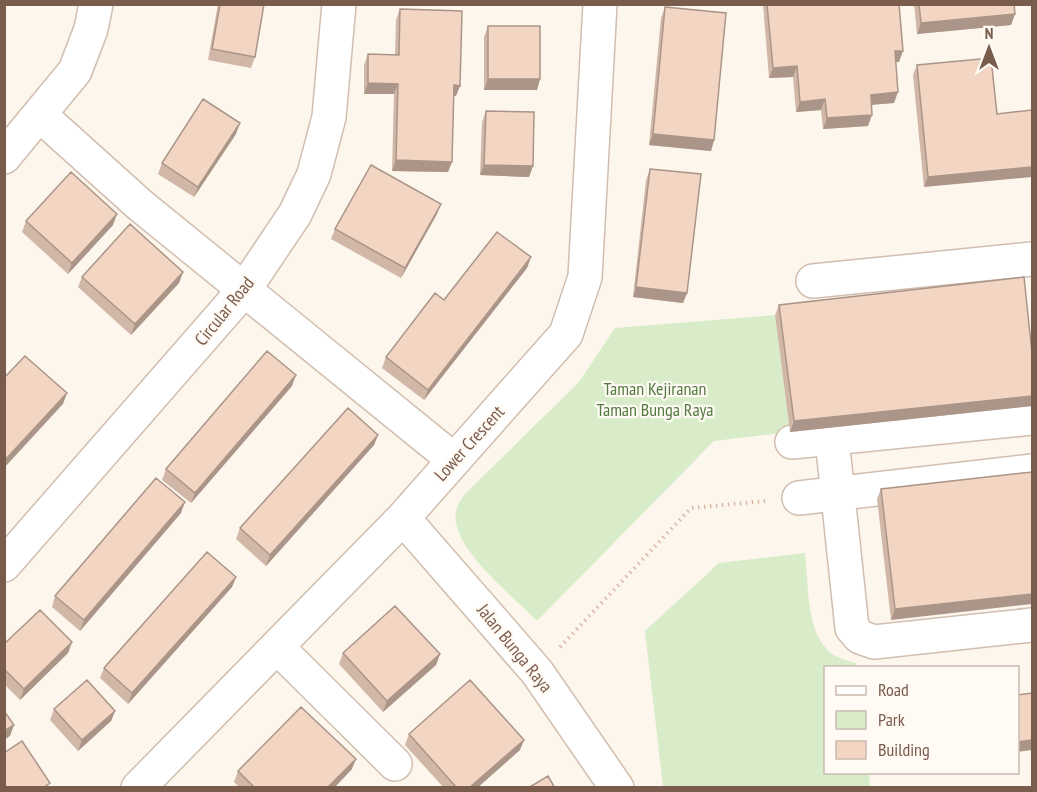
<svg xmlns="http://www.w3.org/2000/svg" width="1037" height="792" viewBox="0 0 1037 792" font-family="'PT Sans Narrow',sans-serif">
  <rect width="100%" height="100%" fill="#fdf6ec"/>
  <path fill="#d8ecc9" d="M775,315L790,432L714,441L537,621C514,597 459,554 456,521C454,510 459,503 464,495L579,382L615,328Z
    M805,553C809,584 805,642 838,657C843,660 850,661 856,663V667L826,668V772L869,773L870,787H663L645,631L719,563Z"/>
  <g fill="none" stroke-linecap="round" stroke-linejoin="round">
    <defs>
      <path id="minor" d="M40,115L140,205L454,460
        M4,157L75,71L91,29L96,4
        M813,281L1032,259
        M832,439L852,628L860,637L874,642L1032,625
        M792,442L1032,418
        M799,498L1032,471
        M403,518L537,672L617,788
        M4,565L244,290L295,214L314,174L329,117L339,4
        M277,647L395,764
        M138,788L403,518L566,334L585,277L600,4"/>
    </defs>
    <use href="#minor" stroke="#d1beb0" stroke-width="36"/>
    <path stroke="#d9b8a5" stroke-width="4" stroke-dasharray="1.5 4.5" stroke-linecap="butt" d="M560,647L691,508L765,501"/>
    <use href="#minor" stroke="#fff" stroke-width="33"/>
  </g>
  <path fill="#d1b7a8" d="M218,4H264L255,57L251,68L208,60Z
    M763,4H899V62H896L894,103L871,105L868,126L823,129L821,110L796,112L793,77L769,78Z
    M914,4H1014L1015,14L1011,25L917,34Z
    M665,7L714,140L711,151L649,145L661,18Z
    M400,9L456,96H454L448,172L392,171L394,94H364V65L368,54L395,55L396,20Z
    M488,26L540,79L537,90H484V37Z
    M917,65L997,114L924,187L913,75Z
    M486,111L533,166L529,177L480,175L482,122Z
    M236,134L194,197L158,174L162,163Z
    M650,169L687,293L683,303L633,297L646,180Z
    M437,214L401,278L331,239L335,229Z
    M26,221L113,225L68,274L22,232Z
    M531,257L527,268L424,400L382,368L386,357Z
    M183,272L179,283L131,335L78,287L82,277Z
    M779,305L1032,353V406L790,432L775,315Z
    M292,386L191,503L162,480L166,469Z
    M378,435L374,445L266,566L236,539L240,528Z
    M1032,472L891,620L877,499L881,489Z
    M181,513L80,631L52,607L55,596Z
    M236,577L232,587L128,704L100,678L104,668Z
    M72,642L68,653L20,700L4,684V644Z
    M343,653L440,654L436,665L383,712L339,664Z
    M54,709L115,711L111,721L78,751L50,720Z
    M409,734L520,750L477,788H444L405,745Z
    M352,769L334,788H240L234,782L238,771Z"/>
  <path fill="#aa9588" d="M1015,14L1011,25L917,34L921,23Z
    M895,51H903L899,62H891Z
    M797,66L793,77L769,78L773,68Z
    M488,79H540L537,90H484Z
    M368,83L398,84L394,94H364Z
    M454,85L460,86L456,96H450Z
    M898,92L894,103L867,105L871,95Z
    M825,99L821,110L796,112L800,102Z
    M872,115L868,126L823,129L827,118Z
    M240,123L236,134L194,197L198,187Z
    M653,134L714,140L711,151L649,145Z
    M396,160L452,162L448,172L392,171Z
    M484,165L533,166L529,177L480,175Z
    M1032,167V177L924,187L928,177Z
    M441,204L437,214L401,278L405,268Z
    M117,214L113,225L68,274L72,263Z
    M531,257L527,268L424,400L428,390Z
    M183,272L179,283L131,335L135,324Z
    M636,287L687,293L683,303L633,297Z
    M296,375L292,386L191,503L195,493Z
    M67,393L63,404L4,468V461Z
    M1032,396V406L790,432L794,421Z
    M378,435L374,445L266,566L270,555Z
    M185,502L181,513L80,631L84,620Z
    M236,577L232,587L128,704L132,693Z
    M1032,594V604L891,620L895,609Z
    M72,642L68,653L20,700L24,689Z
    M440,654L436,665L383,712L387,701Z
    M115,711L111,721L78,751L82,740Z
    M14,725L10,736L4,740V731Z
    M524,740L520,750L477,788H469Z
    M1032,740V750L1017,752V742Z
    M356,759L352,769L334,788H327Z"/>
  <path fill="#f3d5c3" stroke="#aa9588" stroke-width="1.5" d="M220,4H264L255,57L212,49Z
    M767,4H899L903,51H895L898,92L871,95L872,115L827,118L825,99L800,102L797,66L773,68Z
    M919,4H1014L1015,14L921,23Z
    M665,7L726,13L714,140L653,134Z
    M400,9L462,11L460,86L454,85L452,162L396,160L398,84L368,83V54L399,55Z
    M488,26H540V79H488Z
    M991,58L997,114L1032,110V167L928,177L917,65Z
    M203,99L240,123L198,187L162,163Z
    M486,111L534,112L533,166L484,165Z
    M371,165L441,204L405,268L335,229Z
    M650,169L701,174L687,293L636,287Z
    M71,172L117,214L72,263L26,221Z
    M130,224L183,272L135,324L82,277Z
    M497,232L531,257L428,390L386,357L435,293L444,300Z
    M1024,277L1032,353V396L794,421L779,305Z
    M267,351L296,375L195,493L166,469Z
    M25,356L67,393L4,461V378Z
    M348,408L378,435L270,555L240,528Z
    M1032,472V594L895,609L881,489Z
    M156,478L185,502L84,620L55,596Z
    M207,552L236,577L132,693L104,668Z
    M395,606L440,654L387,701L343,653Z
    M40,610L72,642L24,689L4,669V644Z
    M87,680L115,711L82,740L54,709Z
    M470,680L524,740L469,788H457L409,734Z
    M1032,693V740L1017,742V695Z
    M301,707L356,759L327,788H255L238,771Z
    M4,711L14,725L4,731Z
    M22,741L50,783L43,788H4V753Z
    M548,776L555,788H528Z"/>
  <g text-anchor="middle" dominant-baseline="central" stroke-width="4.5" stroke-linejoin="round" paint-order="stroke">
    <g font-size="18" fill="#7a5c4d" stroke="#fffaf3">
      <text transform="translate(224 311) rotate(-51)">Circular Road</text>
      <text transform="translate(469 443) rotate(-48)">Lower Crescent</text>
      <text transform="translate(515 648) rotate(51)">Jalan Bunga Raya</text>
    </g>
    <g font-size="18" fill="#537a41" stroke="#fffaf3">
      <text x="655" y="388">Taman Kejiranan<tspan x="655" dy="21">Taman Bunga Raya</tspan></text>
    </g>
  </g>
  <rect width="1037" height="792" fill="none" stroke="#7a5c4d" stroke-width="12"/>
  <rect x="824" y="666" width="195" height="108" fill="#fffaf3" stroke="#cabbb1" stroke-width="1.5"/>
  <rect x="836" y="686" width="30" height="9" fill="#ffffff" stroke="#cabbb1" stroke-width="1.5"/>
  <text x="878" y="696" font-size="18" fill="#7a5c4d">Road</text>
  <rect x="836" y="711" width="30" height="18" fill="#d8ecc9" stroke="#cabbb1" stroke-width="1.5"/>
  <text x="878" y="726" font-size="18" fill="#7a5c4d">Park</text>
  <rect x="836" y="741" width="30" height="18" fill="#f3d5c3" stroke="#cabbb1" stroke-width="1.5"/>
  <text x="878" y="756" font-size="18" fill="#7a5c4d">Building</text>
  <g transform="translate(989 48)" stroke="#fffaf3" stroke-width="4.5" paint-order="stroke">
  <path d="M0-4.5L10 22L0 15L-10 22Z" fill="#7a5c4d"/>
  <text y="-9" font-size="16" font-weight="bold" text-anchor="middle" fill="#7a5c4d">N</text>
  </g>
</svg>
